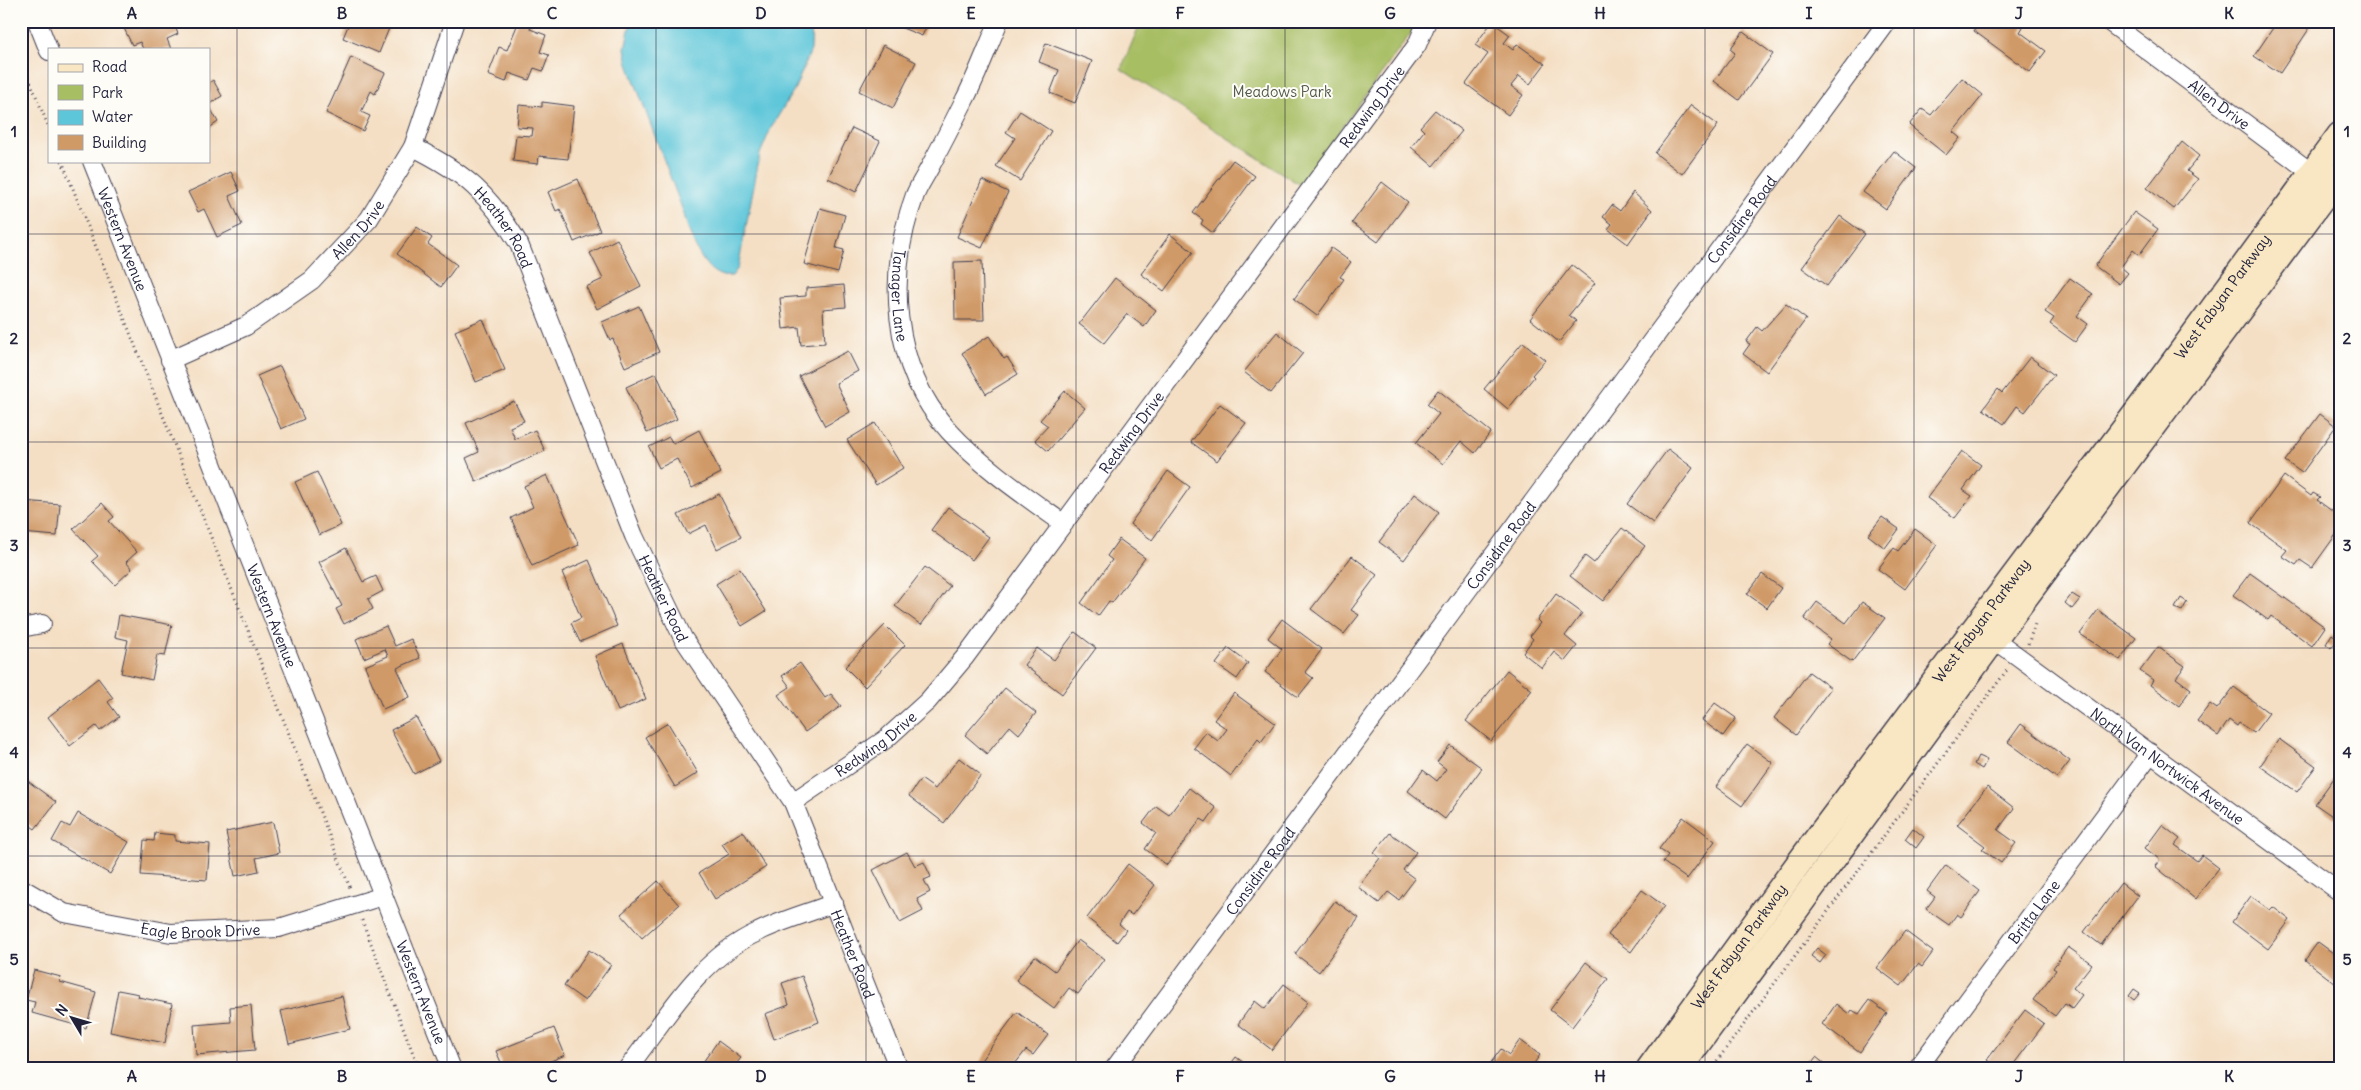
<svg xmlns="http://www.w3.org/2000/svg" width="2361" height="1090" viewBox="0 0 2361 1090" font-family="Delius,sans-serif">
  <rect width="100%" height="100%" fill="#fdfcf7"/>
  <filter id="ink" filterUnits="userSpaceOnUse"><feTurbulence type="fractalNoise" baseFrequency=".02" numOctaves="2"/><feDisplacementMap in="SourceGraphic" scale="10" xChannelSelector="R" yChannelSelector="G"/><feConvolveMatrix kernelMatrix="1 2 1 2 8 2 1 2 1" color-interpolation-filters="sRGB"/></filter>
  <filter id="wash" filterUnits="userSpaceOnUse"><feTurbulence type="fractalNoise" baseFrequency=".0096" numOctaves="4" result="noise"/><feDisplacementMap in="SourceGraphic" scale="20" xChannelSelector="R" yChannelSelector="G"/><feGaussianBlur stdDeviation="1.12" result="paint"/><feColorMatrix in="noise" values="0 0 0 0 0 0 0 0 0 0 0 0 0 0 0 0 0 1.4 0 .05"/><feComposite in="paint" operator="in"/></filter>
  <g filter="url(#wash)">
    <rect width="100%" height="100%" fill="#f4dfc4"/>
    <path fill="#a7be63" stroke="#64704f" d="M1141,21H1417L1414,29L1300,185L1121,69Z"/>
    <path fill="#5dc6d9" stroke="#40748a" d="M631,21H812L811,50L795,88L771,128L760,154L738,268L732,276C728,276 723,277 720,275C700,268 688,230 683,211L628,64L625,48Z"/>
    <g id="blocks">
      <path fill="#d09a67" d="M160,21H173L178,34L167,39L171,49H143L140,42L132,45L121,22Z
        M350,21H392L379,53L343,38Z
        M519,21L532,24L530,29L546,35L540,52L549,55L543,71L534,68L529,80L509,73L506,82L488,75L499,47L507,50Z
        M897,21H929L922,36L895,25Z
        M1981,21H2015L2023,27L2020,32L2046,51L2030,72L1974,31Z
        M2269,21H2304L2311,26L2280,73L2254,56L2275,25Z
        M1492,22L1510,35L1504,43L1513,50L1517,44L1545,64L1530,84L1519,76L1511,86L1523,95L1508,115L1466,84L1488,54L1475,45Z
        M1743,32L1773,54L1739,100L1714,81L1735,53L1730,49Z
        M1046,43L1092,61L1075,103L1050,93L1059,70L1039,62Z
        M883,45L916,62L893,108L859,91Z
        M351,57L385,73L375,94L371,91L361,112L370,116L363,131L326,113Z
        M1962,78L1983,95L1953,132L1960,138L1946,155L1909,125L1922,109L1931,115Z
        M213,80L222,96L209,104V83Z
        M542,102L574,106L568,159L539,156L538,164L513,161L516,135L532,136L533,128L517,127L519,105L542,107Z
        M1691,105L1718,125L1682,174L1655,153Z
        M209,106L218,122L209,128Z
        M1435,110L1462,131L1433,166L1411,147L1424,131L1420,127Z
        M1020,111L1051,131L1020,181L996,166L1015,138L1006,132Z
        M852,128L880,141L856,192L828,178Z
        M2182,142L2199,156L2187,171L2198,179L2174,209L2147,188Z
        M1894,151L1916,168L1886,209L1863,192Z
        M1233,160L1255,176L1213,233L1201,224L1203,220L1193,213Z
        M231,172L240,191L229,196L242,225L217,237L204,209L198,212L188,192Z
        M578,179L600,231L574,242L560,209L556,211L548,192Z
        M982,180L1008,192L982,248L957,237Z
        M1382,182L1408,202L1378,242L1352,223Z
        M1633,192L1652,210L1628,244L1608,229L1612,224L1603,217L1612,205L1620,211Z
        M820,208L845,215L836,248L844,250L838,273L804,264Z
        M2134,212L2158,229L2139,255L2133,250L2121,267L2128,273L2119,284L2095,266Z
        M1840,216L1865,234L1827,286L1802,268Z
        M417,227L432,238L428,244L457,265L441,287L397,254Z
        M1170,234L1193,252L1164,291L1141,274Z
        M617,239L641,286L597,309L586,287L603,279L590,253Z
        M1331,248L1351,262L1340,277L1344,279L1317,316L1294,299Z
        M982,261L984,320H955L954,262Z
        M1572,265L1595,283L1569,315L1576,321L1559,342L1530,319Z
        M1115,278L1156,310L1144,327L1127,314L1104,343L1079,324Z
        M2070,278L2093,294L2077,316L2088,324L2075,342L2050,324L2054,318L2045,312Z
        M844,285L846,307L823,309L825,343L801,345L799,327L783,329L780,298L806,296V288Z
        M1786,304L1806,319L1767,372L1743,354L1750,344L1746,342L1757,327L1762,331Z
        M639,306L659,352L625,367L613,339L610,340L602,322Z
        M483,319L505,370L476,382L455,331Z
        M1277,332L1303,353L1271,393L1244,372Z
        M989,336L1004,359L1007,357L1018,374L986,394L962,353Z
        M1523,342L1545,360L1532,375L1534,377L1508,409L1484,389Z
        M848,351L858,371L836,383L850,412L825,426L799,376Z
        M2030,357L2054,375L2025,412L2017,406L2004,424L1983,409L1998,389L2002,393Z
        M280,366L304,419L281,429L257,376Z
        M656,373L677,419L647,433L626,387Z
        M1438,390L1491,432L1475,453L1461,441L1443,464L1416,443L1439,414L1427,404Z
        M1065,391L1085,408L1048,451L1035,440L1048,426L1040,420Z
        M514,401L524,421L510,427L515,439L535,430L545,451L476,482L466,458L479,452L466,423Z
        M1220,404L1246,423L1217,461L1191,442Z
        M2320,414L2336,426L2302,473L2285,461Z
        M875,423L903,468L876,485L847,440Z
        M699,430L721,473L692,488L677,459L659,468L649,447L669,437L673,444Z
        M1668,449L1693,468L1653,523L1627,504Z
        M1962,451L1981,465L1963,490L1972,496L1955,518L1927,498Z
        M1168,471L1190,487L1152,540L1130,524Z
        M317,472L341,525L319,535L295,482Z
        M547,475L579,545L532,566L511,518L533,507L524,486Z
        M2284,476L2311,496L2313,493L2320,497L2317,500L2340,517V529L2312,568L2300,560L2296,565L2282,556L2287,550L2250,523Z
        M21,493H24L23,501L60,504L57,536L21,533Z
        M719,494L741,537L717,549L706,525L688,534L678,515Z
        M1415,494L1439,512L1404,560L1379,542Z
        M102,503L114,517L109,521L137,552L126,562L132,569L115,585L92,561L98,556L73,529Z
        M948,507L989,537L972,560L931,530Z
        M1882,517L1899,529L1885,548L1868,535Z
        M1622,528L1645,546L1603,601L1570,576L1585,556L1594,563Z
        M1915,529L1937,545L1905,589L1878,569L1894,548L1898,551Z
        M1119,539L1145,558L1112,603L1109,601L1098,616L1081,603L1112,560L1107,556Z
        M346,548L363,582L376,576L383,591L368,599L373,609L344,624L336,609L342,606L319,562Z
        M1352,556L1377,575L1351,610L1359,615L1344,634L1311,609Z
        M589,560L617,626L580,642L571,623L581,618L562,572Z
        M925,567L950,586L921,625L895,606Z
        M740,569L766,611L742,626L716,584Z
        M2250,573L2325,627L2312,646L2271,616L2268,620L2233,595Z
        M1762,574L1781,588L1767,608L1747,594Z
        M1556,594L1582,613L1565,636L1577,646L1565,661L1554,652L1542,668L1523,653L1533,639L1530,636L1540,623L1537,620Z
        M2072,594L2080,599L2072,609L2065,603Z
        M2181,598L2187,602L2182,611L2175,608Z
        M1817,602L1846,623L1862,602L1885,618L1852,662L1827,644L1831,639L1804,619Z
        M2098,610L2136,638L2120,660L2080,634Z
        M119,615L172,625L165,656L157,655L152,680L121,673L128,640L115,637Z
        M1282,619L1322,649L1305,672L1313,678L1298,697L1265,672L1282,649L1268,638Z
        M885,625L905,645L865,687L845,667Z
        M386,626L395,646L411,639L420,658L397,668L410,697L383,709L365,666L388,656L385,649L364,658L356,639Z
        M1075,632L1096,648L1062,694L1024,665L1037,648L1054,660Z
        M2332,634L2338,639L2331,648L2326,644Z
        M623,644L646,699L618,711L595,656Z
        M2158,647L2185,666L2176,678L2191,689L2179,706L2150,685L2153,680L2140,671Z
        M1228,648L1248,663L1237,679L1216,664Z
        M800,663L825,698L831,694L841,706L805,732L778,695L790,687L782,676Z
        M1507,670L1532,690L1491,741L1466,721Z
        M1809,672L1831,688L1796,735L1774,718Z
        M98,678L113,698L108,702L119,717L100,731L96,726L70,746L48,717Z
        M2234,687L2269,713L2254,733L2239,723L2237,726L2229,720L2218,736L2197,721L2210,704L2217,709Z
        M1005,688L1036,713L1019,734L1010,726L987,754L965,735Z
        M1234,693L1275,723L1261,742L1258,739L1231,776L1194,748L1206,732L1218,741L1227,729L1214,720Z
        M1715,703L1736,718L1723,736L1702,720Z
        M416,717L439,761L414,774L391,730Z
        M668,723L698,773L675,787L645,737Z
        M2021,724L2070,761L2057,778L2008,742Z
        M2279,739L2316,766L2297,792L2260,766Z
        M1747,744L1773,763L1742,806L1716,787Z
        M1450,745L1482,768L1445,819L1408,791L1423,770L1437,781L1446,769L1437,762Z
        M1978,756L1987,760L1982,769L1974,764Z
        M959,758L981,775L944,823L909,796L921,779L935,789Z
        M2337,774L2340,776V811L2335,818L2315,804Z
        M21,776L56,802L35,829L21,819Z
        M1987,787L2014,808L1998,830L2016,843L2001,863L1982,849L1985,846L1957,825Z
        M1189,788L1216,808L1206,822L1201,819L1167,865L1145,849L1156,833L1143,823L1156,806L1169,815Z
        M78,813L129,842L110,874L52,841L62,823L70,827Z
        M1683,817L1715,841L1687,879L1663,862L1668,855L1659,849Z
        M273,822L279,853L256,858L259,871L235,876L226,832Z
        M2162,825L2180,839L2175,845L2197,861L2202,855L2219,868L2195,899L2155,866L2160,860L2145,848Z
        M1913,828L1924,837L1916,848L1905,839Z
        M743,831L766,867L715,899L699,873L729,854L722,844Z
        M155,833L175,835V841L210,844L207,880L141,875L144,840L154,841Z
        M1390,833L1416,852L1403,870L1415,879L1399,900L1388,892L1379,903L1358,887L1380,858L1374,853Z
        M907,852L915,866L924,862L931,877L924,880L930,892L917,899L923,911L900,923L873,870Z
        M1128,864L1155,885L1132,915L1127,912L1119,924L1126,930L1117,942L1087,918Z
        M1946,865L1980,891L1961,917L1957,914L1949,925L1926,909L1935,897L1927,891Z
        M658,881L679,905L642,938L621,914Z
        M2121,883L2138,896L2101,945L2084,932Z
        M1642,890L1664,906L1631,952L1608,935Z
        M2251,896L2270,910L2273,907L2290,920L2268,949L2232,922Z
        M1335,901L1359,918L1319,972L1295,954Z
        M1905,931L1933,952L1922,967L1918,964L1901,986L1877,968Z
        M1078,940L1104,959L1078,994L1069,988L1054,1008L1016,980L1035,956L1055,971Z
        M2318,942L2340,958V987L2305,960Z
        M2068,947L2092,964L2073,988L2082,995L2072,1008L2065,1003L2055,1016L2033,1000L2056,970L2053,968Z
        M1817,948L1826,955L1820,963L1811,956Z
        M589,950L611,965L585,1001L564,986Z
        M1586,962L1608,979L1572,1027L1550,1010Z
        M34,970L61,977L60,982L96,992L86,1028L32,1013L35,1002L26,1000Z
        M802,976L819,1022L774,1039L765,1014L789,1005L782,983Z
        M1284,984L1308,1002L1272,1050L1238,1024L1255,1001L1265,1009Z
        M2134,989L2140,993L2134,1000L2129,996Z
        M118,990L139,994L138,997L172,1004L165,1043L110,1032Z
        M342,996L350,1029L289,1044L281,1011Z
        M1869,1000L1887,1013L1860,1052L1822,1024L1836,1004L1849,1014L1852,1010L1859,1014Z
        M251,1005L255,1050L196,1055L194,1025L231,1022L230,1007Z
        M2025,1010L2044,1024L2010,1069H1999L1987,1060Z
        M1017,1012L1048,1035L1033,1055L1026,1050L1011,1069H979L976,1067Z
        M554,1028L565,1055L532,1069H504L496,1051Z
        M1520,1040L1540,1055L1530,1069H1486L1501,1049L1509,1055Z
        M718,1041L741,1058L732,1069H698Z
        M1236,1057L1252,1069H1227Z
        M1816,1057L1831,1069H1807Z"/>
    </g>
  </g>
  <g filter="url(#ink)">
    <use href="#blocks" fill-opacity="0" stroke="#423e50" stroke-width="1"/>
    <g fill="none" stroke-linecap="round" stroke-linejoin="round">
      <defs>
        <g id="minor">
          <path d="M37,21L49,51"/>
          <path id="s1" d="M999,21C987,48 977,76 964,101C953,123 942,144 931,165C926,175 919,185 915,195C886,273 891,367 949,431C981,466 1025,496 1064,524"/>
          <path id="s2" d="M2108,21L2320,179"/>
          <path id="s3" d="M413,147C464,172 490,195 519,244L634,536L683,638L793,802L899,1069"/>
          <path id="s4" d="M92,161L452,1069"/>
          <path id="s5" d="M170,360L246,326L312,280L369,219L413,147L455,21"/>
          <path d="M21,628L42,624"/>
          <path id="s6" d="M1994,639L2340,892"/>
          <path id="s7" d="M793,802L886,739L928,701L965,657L1417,45L1427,21"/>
          <path id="s8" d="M21,888L64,913L171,933L279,928L383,896"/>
          <path d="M627,1069C666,1019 698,959 758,932C782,920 809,913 834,903"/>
          <path id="s9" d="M1114,1069L1888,21"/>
          <path id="s10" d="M1917,1069L2151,753"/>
        </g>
        <g id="secondary">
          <path id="s11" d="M1649,1069L1807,852L2143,404L2340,135"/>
          <path d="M1679,1069L1994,639L2340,175"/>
        </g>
      </defs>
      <use href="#minor" stroke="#423e50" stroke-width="20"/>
      <use href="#secondary" stroke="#423e50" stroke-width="28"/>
      <path stroke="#423e50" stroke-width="3" stroke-dasharray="1 4" stroke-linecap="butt" d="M21,59L49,128
        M62,161L350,888
        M2028,644L2035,624
        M362,920L419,1069
        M1711,1069L2007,670"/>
      <use href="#minor" stroke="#fff" stroke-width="18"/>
      <use href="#secondary" stroke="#f9e7c3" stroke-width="25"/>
    </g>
  </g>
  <path fill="none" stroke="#22223b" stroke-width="1" stroke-opacity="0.55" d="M237,21V1069M447,21V1069M656,21V1069M866,21V1069M1076,21V1069M1285,21V1069M1495,21V1069M1705,21V1069M1914,21V1069M2124,21V1069M21,234H2340M21,442H2340M21,648H2340M21,856H2340"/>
  <g text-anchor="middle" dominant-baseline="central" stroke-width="4" stroke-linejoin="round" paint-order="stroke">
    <g font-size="15" fill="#515949" stroke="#fdfcf7">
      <text x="1282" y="91">Meadows Park</text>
    </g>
    <g font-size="15" fill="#22223b" stroke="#fdfcf7">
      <text stroke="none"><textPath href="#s2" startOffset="139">Allen Drive</textPath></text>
      <text stroke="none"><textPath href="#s7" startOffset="911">Redwing Drive</textPath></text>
      <text stroke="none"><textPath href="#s9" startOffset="1056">Considine Road</textPath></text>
      <text stroke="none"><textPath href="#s5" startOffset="232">Allen Drive</textPath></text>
      <text stroke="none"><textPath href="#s3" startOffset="124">Heather Road</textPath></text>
      <text stroke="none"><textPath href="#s4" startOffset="84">Western Avenue</textPath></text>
      <text stroke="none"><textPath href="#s1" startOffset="296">Tanager Lane</textPath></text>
      <text stroke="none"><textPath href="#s11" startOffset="962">West Fabyan Parkway</textPath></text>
      <text stroke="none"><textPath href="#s7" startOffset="506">Redwing Drive</textPath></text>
      <text stroke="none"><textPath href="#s9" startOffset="651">Considine Road</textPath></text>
      <text stroke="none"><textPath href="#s3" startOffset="529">Heather Road</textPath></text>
      <text stroke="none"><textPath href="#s4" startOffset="489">Western Avenue</textPath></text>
      <text stroke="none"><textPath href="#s11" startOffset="558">West Fabyan Parkway</textPath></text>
      <text stroke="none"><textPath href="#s7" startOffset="101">Redwing Drive</textPath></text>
      <text stroke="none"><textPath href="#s6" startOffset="215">North Van Nortwick Avenue</textPath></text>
      <text stroke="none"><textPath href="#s9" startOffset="246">Considine Road</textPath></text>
      <text stroke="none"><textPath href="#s10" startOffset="196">Britta Lane</textPath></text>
      <text stroke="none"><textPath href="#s8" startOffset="188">Eagle Brook Drive</textPath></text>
      <text stroke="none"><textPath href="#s11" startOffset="152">West Fabyan Parkway</textPath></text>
      <text stroke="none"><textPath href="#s3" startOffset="934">Heather Road</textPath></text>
      <text stroke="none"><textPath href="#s4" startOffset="894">Western Avenue</textPath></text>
    </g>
  </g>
  <rect width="2361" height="1090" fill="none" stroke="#fdfcf7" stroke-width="55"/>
  <rect x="48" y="48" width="162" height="115" fill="#fdfcf7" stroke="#a5a5ac"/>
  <rect x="58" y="64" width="25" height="8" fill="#f9e7c3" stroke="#a5a5ac"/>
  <text x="92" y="72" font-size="15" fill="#22223b">Road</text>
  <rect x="58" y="85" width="25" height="15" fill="#a7be63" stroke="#a5a5ac"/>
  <text x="92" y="98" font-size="15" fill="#22223b">Park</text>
  <rect x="58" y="110" width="25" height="15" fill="#5dc6d9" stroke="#a5a5ac"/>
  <text x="92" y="122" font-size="15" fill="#22223b">Water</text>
  <rect x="58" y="135" width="25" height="15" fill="#d09a67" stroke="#a5a5ac"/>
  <text x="92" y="148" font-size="15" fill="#22223b">Building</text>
  <g transform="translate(72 1018) rotate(308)" stroke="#fdfcf7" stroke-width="4" paint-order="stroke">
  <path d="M0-4L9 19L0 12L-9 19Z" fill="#22223b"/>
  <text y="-8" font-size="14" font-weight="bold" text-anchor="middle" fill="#22223b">N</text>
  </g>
  <rect x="28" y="28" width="2306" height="1034" fill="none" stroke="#22223b" stroke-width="2"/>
  <g font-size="16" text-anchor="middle" font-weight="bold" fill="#22223b">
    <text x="132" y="19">A</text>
    <text x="342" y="19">B</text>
    <text x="552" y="19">C</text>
    <text x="761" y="19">D</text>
    <text x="971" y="19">E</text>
    <text x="1180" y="19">F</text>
    <text x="1390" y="19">G</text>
    <text x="1600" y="19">H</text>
    <text x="1809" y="19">I</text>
    <text x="2019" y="19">J</text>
    <text x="2229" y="19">K</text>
    <text x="14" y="137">1</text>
    <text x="2347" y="137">1</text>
    <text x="14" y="344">2</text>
    <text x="2347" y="344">2</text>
    <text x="14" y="551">3</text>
    <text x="2347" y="551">3</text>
    <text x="14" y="758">4</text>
    <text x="2347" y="758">4</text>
    <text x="14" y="965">5</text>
    <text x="2347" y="965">5</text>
    <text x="132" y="1082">A</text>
    <text x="342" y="1082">B</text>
    <text x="552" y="1082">C</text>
    <text x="761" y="1082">D</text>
    <text x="971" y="1082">E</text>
    <text x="1180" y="1082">F</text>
    <text x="1390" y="1082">G</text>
    <text x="1600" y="1082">H</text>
    <text x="1809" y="1082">I</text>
    <text x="2019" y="1082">J</text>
    <text x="2229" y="1082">K</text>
  </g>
</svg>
